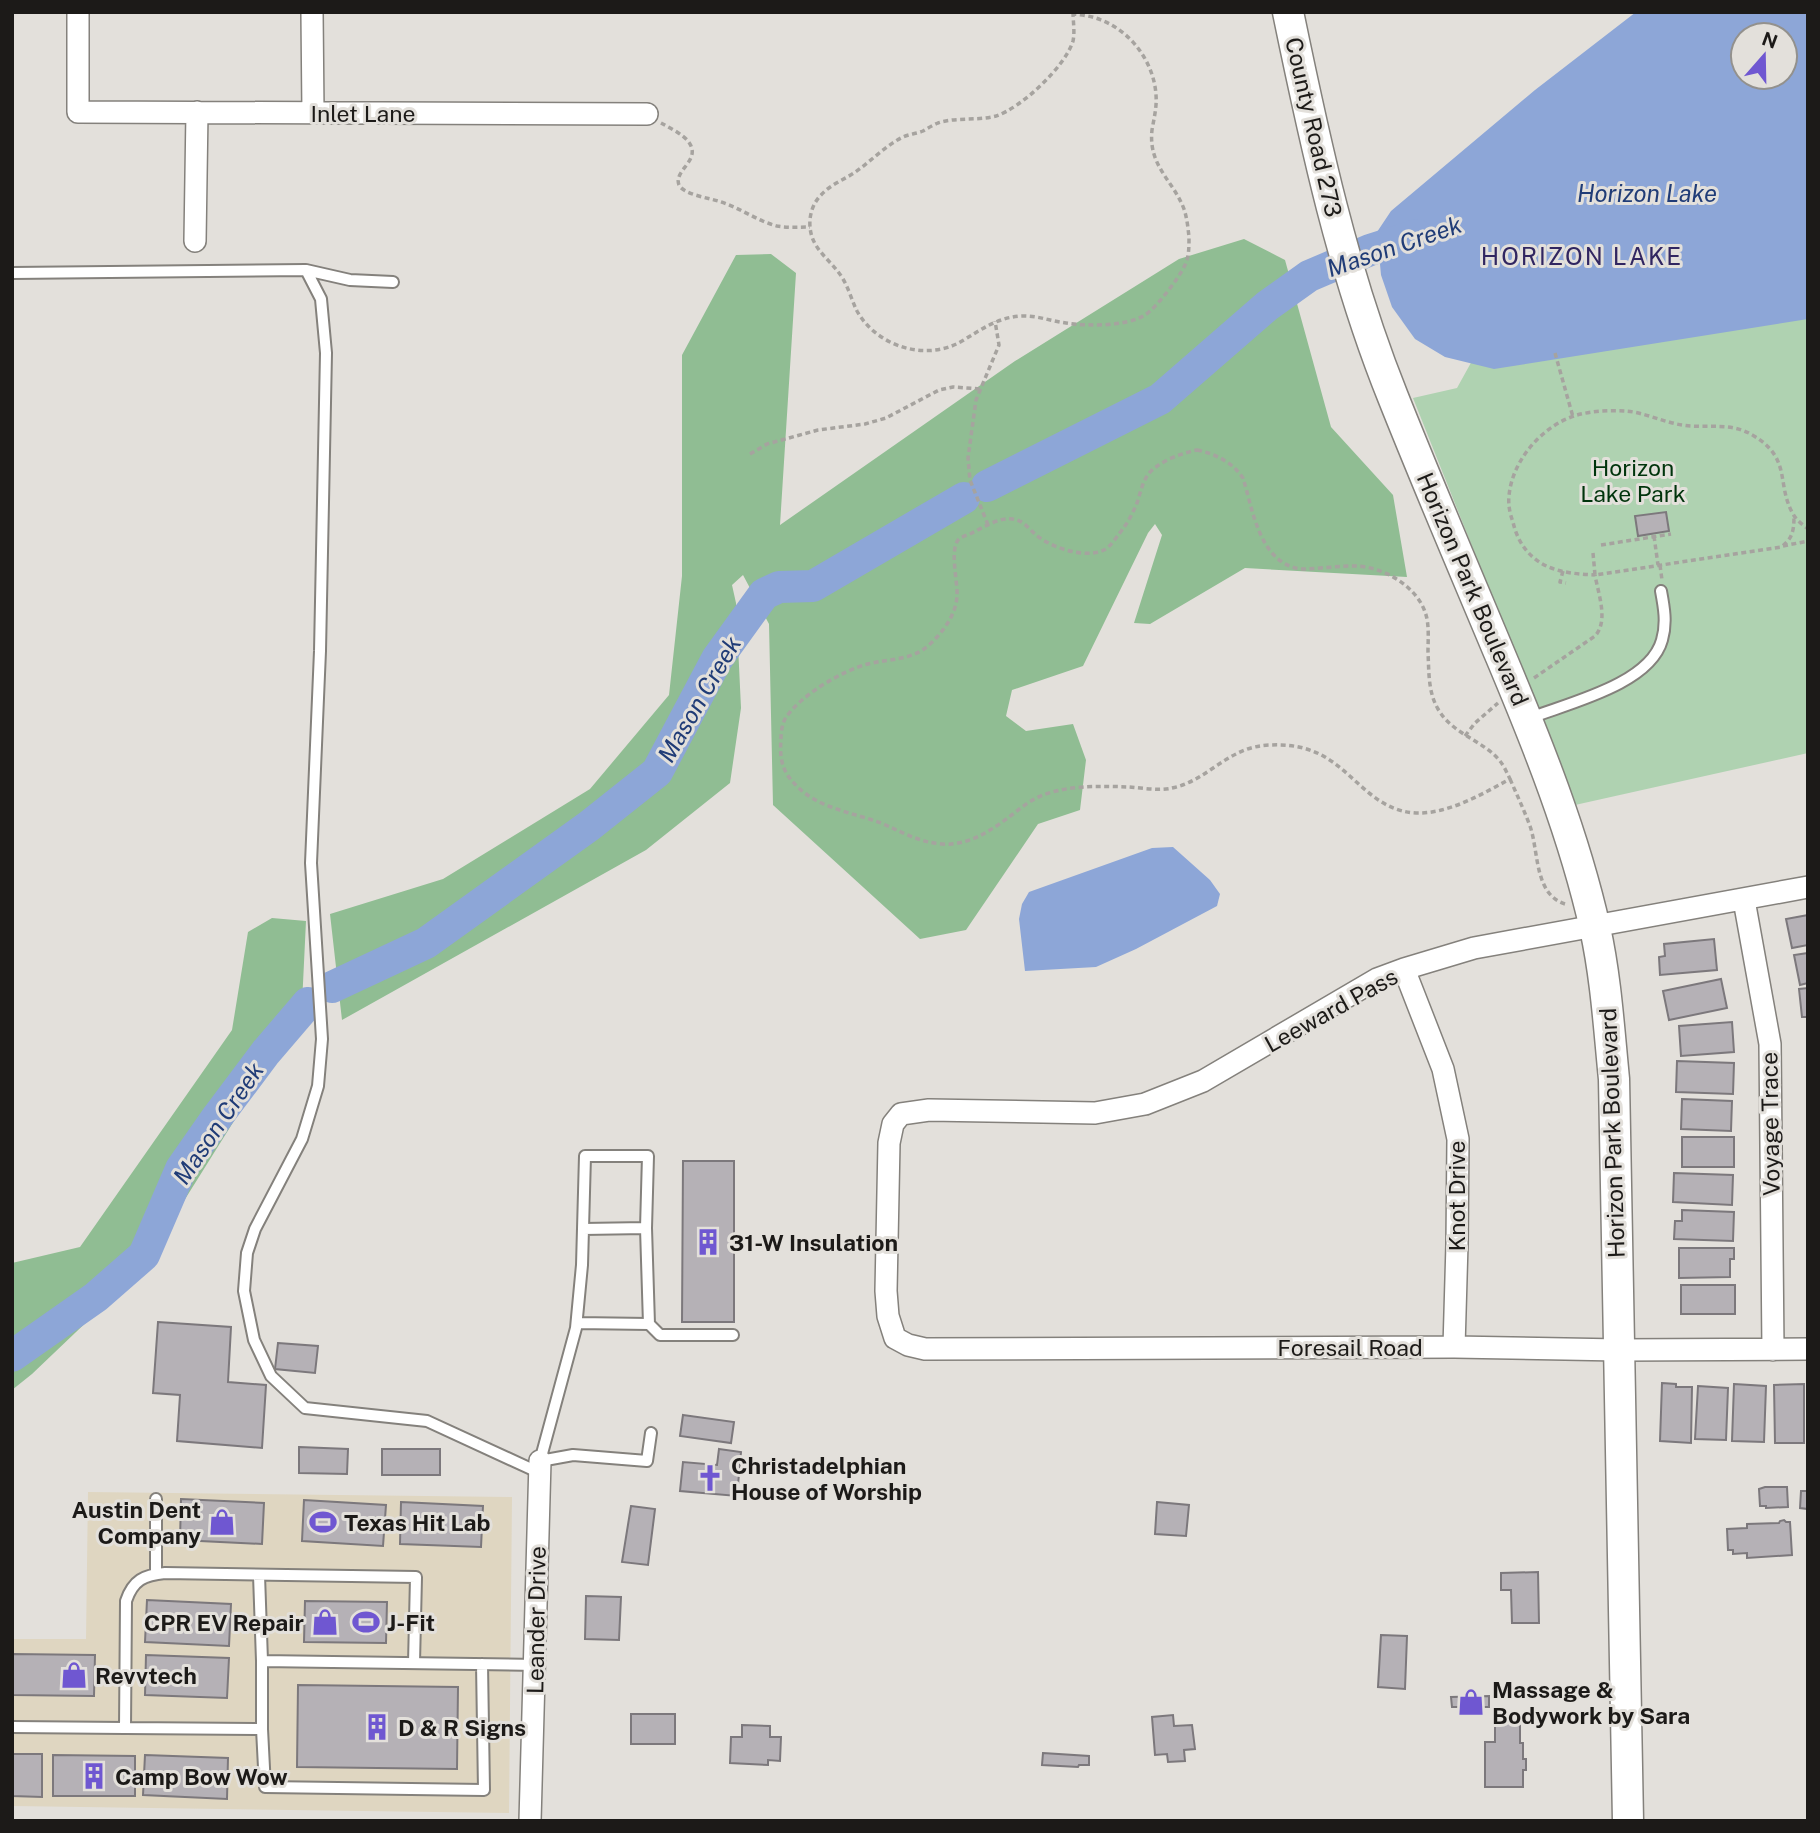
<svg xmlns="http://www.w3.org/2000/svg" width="1820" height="1833" viewBox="0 0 1820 1833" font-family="'Public Sans',sans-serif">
  <rect width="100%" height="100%" fill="#e3e0db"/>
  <path fill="#dfd6c1" d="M88,1492L512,1497L509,1813L12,1806V1639H86Z"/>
  <path fill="#afd2b1" d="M1808,250V753L1575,805L1413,398L1457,388L1483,341Z"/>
  <path fill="#90bd93" d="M1244,239L1285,260L1331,427L1393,495L1407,577L1245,568L1150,624L1134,623L1162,535L1155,524L1148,533L1083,666L1012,690L1006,716L1026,731L1073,724L1086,760L1080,810L1038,824L966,930L920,939L773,805L769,624L743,575L732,585L736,603L741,708L730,783L646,850L342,1020L330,914L443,879L590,789L669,695L682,576V355L736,255L771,254L796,273L780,525L1015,361L1179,259Z
    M272,918L306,921L301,1025L249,1097L140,1271L32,1374L12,1390V1263L80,1247L232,1030L248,932Z"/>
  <path fill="#8da6d7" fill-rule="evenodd" d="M1636,12H1808V319L1494,369L1445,357L1415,339L1392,307L1381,275L1377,232L1391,211L1535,90ZM1743,35H1785V77H1743Z
    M1173,847L1210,880L1220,894L1217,906L1136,949L1096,967L1025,971L1019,919L1022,904L1029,892L1152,848Z"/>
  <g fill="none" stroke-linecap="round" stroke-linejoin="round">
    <path stroke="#8da6d7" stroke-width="32" d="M987,486L1160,399L1267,306L1309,276L1370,250L1417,235
      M332,987L426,943L589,826L657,772L717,659L764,594L779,587L813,586L964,498
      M12,1356L96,1297L144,1255L181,1169L218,1116L266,1052L308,1003"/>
  </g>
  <path fill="#b5b1b6" stroke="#7c787c" stroke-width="2" d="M1666,512L1669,531L1638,536L1635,516Z
    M1808,915V945L1792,948L1786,919Z
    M1714,939L1717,970L1660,975L1659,957L1665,956L1664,944Z
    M1808,953V983L1800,985L1794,955Z
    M1721,979L1727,1008L1669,1020L1663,991Z
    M1808,988V1017H1802L1799,989Z
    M1732,1022L1734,1052L1681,1056L1679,1026Z
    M1677,1061L1734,1063L1733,1094L1676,1092Z
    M1682,1099L1732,1101L1731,1131L1681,1129Z
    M1682,1137H1734V1167H1682Z
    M683,1161H734V1322H682Z
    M1674,1173L1733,1175L1732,1205L1673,1202Z
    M1682,1210L1734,1212L1733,1241L1674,1239L1675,1221H1682Z
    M1679,1248H1734V1259H1730V1277L1679,1278Z
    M1681,1285H1735V1314H1681Z
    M158,1322L231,1327L228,1382L266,1385L262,1448L177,1441L180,1395L153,1393Z
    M278,1343L318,1346L315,1373L275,1369Z
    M1662,1383L1676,1384V1387H1692L1691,1443L1660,1441Z
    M1734,1384L1766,1386L1764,1442L1732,1441Z
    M1804,1384V1443H1775L1774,1385Z
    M1698,1386L1728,1388L1726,1440L1695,1439Z
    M683,1415L734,1422L731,1443L680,1436Z
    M299,1447L348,1449L347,1474L299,1473Z
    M382,1449H440V1475H382Z
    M719,1449L741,1452L737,1496L680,1491L683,1462L717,1465Z
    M1765,1487H1787L1788,1507L1766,1508V1506H1760L1759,1489Z
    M1801,1491H1808V1509L1800,1508Z
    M181,1499L264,1503L262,1544L180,1540Z
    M304,1500L386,1505L383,1546L302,1541Z
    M401,1502L483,1506L481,1547L400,1544Z
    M1157,1502L1189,1505L1186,1536L1155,1534Z
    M631,1506L655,1509L648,1565L622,1562Z
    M1784,1520L1786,1522H1790L1792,1555L1747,1558V1553L1733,1554V1550H1728L1727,1529L1747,1528V1524L1779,1523L1780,1521Z
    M1538,1572L1539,1623H1512L1511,1590H1501V1573Z
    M586,1596L621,1597L619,1640L585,1639Z
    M147,1600L231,1604L229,1646L145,1642Z
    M305,1601L387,1602L386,1643L304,1642Z
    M1381,1635L1407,1636L1405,1689L1378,1687Z
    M13,1654L95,1655L94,1696L13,1695Z
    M146,1655L229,1658L227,1698L145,1695Z
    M298,1685L458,1687L457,1769L297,1767Z
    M1489,1696V1707H1452L1451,1697Z
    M631,1714H675V1744H631Z
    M1520,1714V1743H1523V1759H1526V1770H1523V1787H1485V1742H1495V1715Z
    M1173,1715L1174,1726L1192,1725L1195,1749L1184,1750L1185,1761L1168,1762L1167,1754L1155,1755L1152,1717Z
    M742,1725L770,1726V1737H781L780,1761L768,1760V1765L730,1763L731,1737H742Z
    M1043,1753L1089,1756V1765H1079L1078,1767L1042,1765Z
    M12,1754H42V1797L12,1796Z
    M53,1755L135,1756V1796H53Z
    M145,1755L228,1758L227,1799L143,1795Z"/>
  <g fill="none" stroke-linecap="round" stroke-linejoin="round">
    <defs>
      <path id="lane" d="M306,270L321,299L326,353L320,651L311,863L322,1039L318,1086L302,1139L255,1229L247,1253L244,1291L254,1340L271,1376L305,1408L427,1421L540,1473
        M12,273L306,270L350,280L393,282
        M1530,718C1569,703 1650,684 1662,640C1667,623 1664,607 1661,591
        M583,1229L646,1228
        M577,1323L649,1324L646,1228L648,1156H585L582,1265L576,1328L540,1461L573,1455L647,1461L651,1433
        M649,1324L660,1335H733
        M156,1574V1499
        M259,1575L262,1661
        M482,1664L484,1790L265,1787L262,1729V1661L536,1665
        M12,1727L125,1728
        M262,1729L125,1728L126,1601C133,1580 144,1575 165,1573L416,1577L414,1663"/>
      <path id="street" d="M78,12V112L647,114
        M312,12L313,113
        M195,241L197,112
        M1808,887L1474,948L1404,969L1377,979L1203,1081L1145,1104L1095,1113L929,1110L901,1114L893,1124L889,1143L886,1291L888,1316L895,1338L908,1345L925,1349L1454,1347L1619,1350L1808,1349
        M1744,900L1770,1044L1773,1350
        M1404,969L1443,1069L1458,1139L1457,1244L1454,1347
        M530,1821L540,1461"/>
      <path id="secondary" d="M1288,12C1315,143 1343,273 1393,397C1428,485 1465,571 1501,657C1538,745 1574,835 1595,928C1606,978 1609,1029 1614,1079L1628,1821"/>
    </defs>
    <use href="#lane" stroke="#84817c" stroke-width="14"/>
    <use href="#street" stroke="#84817c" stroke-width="24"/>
    <use href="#secondary" stroke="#84817c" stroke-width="33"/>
    <path stroke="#a6a39f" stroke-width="3.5" stroke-dasharray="5 3.5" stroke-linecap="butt" d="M1073,12C1073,21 1075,32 1073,41C1065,67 1021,108 996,116C977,121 956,117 938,123C933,125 928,128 923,131C916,134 908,134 901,138C884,147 870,162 854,173C843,180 830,185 821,195C813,203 809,215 810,227C812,251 832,260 843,279C849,289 852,301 857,311C877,347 927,362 962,341C982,329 997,318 1020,316C1036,315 1050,321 1066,323C1088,326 1125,327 1145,315C1157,307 1179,278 1185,265C1189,257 1189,247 1189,237C1188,228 1187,218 1184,209C1173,180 1148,166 1152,130C1154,118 1157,107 1156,95C1154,63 1132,32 1101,20C1092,16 1082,15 1073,14
      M661,123C670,128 682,134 688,141C703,160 673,170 679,185C683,194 708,198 718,201C739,207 757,221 777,226C788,228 799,227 810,227
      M1555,353L1573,417
      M1197,450C1216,454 1232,462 1243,478C1253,510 1259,562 1300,569C1318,569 1336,566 1354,566C1384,566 1421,588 1427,619C1429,630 1428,641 1428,652C1429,672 1428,692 1438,709C1453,735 1483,740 1500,761C1504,766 1507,773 1510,779C1482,794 1449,814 1416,813C1375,811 1357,776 1325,757C1308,747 1289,744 1270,745C1228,746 1208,781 1172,788C1159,791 1143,788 1129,787C1102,786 1069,785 1043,795C1032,799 1022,807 1013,814C992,830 969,846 942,844C918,842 902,832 881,823C854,813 823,809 801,790C784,775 779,763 781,739C781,732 782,725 785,719C799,696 843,670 868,664C891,658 911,661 929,645C943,632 956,615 957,596C958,582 949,549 959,539C963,536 968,535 972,533C984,527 999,517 1013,519C1023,520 1029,529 1036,535C1052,548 1085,559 1104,550C1110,547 1115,539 1119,534C1127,524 1132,515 1137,503C1140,494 1142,484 1147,476C1156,462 1182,453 1197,450Z
      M750,454L767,444L818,430L865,424L886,418L939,390L953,387L980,389
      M988,525L970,480L968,458L976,400L999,345L995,321
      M1654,536L1658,565
      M1601,545L1671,534
      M1783,546L1808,541
      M1593,553L1595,575L1781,547C1793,539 1794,529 1794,516
      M1660,565L1662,580
      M1563,571L1560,582L1566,583
      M1534,678L1595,636C1609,621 1598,593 1595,575C1574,574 1550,572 1534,558C1523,549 1516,536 1513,522C1510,514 1508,505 1509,496C1512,460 1543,425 1577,415C1592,411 1610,410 1625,411C1643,412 1663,422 1682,425C1707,429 1731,421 1754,436C1792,459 1776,484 1793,514C1796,520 1803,525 1808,529
      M1465,736L1475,723L1498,703
      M1510,779C1517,795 1524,810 1530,826C1539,852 1534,894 1565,904"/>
    <use href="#lane" stroke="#fff" stroke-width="10"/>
    <use href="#street" stroke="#fff" stroke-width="21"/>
    <use href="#secondary" stroke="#fff" stroke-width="30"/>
  </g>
  <defs>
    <symbol id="building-bare" viewBox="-9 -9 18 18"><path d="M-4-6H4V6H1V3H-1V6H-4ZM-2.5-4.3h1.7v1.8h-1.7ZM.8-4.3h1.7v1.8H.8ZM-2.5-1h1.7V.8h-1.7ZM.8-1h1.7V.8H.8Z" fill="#6f57d1" stroke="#e3e0db" stroke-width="2.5" paint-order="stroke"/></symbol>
    <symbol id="church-bare" viewBox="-9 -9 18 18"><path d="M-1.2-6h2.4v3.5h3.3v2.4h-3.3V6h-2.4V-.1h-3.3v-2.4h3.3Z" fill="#6f57d1" stroke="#e3e0db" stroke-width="2.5" paint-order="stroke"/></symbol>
    <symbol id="shop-bare" viewBox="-9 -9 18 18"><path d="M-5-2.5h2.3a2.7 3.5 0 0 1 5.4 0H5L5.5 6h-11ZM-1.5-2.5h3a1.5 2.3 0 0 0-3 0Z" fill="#6f57d1" stroke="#e3e0db" stroke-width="2.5" paint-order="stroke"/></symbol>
    <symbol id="stadium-bare" viewBox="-9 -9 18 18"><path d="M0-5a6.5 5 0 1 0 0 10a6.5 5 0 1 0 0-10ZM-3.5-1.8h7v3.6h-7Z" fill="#6f57d1" stroke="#e3e0db" stroke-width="2.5" paint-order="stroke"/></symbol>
  </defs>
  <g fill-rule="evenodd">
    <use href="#building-bare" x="689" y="1223" width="38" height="38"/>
    <use href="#church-bare" x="691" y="1459" width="38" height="38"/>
    <use href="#shop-bare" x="203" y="1503" width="38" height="38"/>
    <use href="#stadium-bare" x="304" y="1503" width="38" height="38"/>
    <use href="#shop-bare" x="306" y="1603" width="38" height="38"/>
    <use href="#stadium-bare" x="347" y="1603" width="38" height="38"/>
    <use href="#shop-bare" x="55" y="1656" width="38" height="38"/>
    <use href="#shop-bare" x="1452" y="1683" width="38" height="38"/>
    <use href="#building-bare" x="358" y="1708" width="38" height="38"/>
    <use href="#building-bare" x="75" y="1757" width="38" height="38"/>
  </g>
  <g text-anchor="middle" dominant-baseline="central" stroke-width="6" stroke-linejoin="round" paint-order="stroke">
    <g font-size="23" fill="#1c1a18" stroke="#e3e0db">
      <text x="363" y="113">Inlet Lane</text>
      <text transform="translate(1314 127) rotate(77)">County Road 273</text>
      <text transform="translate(1473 589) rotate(67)">Horizon Park Boulevard</text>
      <text transform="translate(1331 1010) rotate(-29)">Leeward Pass</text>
      <text transform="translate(1770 1124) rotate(-91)">Voyage Trace</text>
      <text transform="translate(1612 1133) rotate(-92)">Horizon Park Boulevard</text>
      <text transform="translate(1456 1196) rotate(-90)">Knot Drive</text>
      <text x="1350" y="1347">Foresail Road</text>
      <text transform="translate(536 1620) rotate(-89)">Leander Drive</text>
    </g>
    <g font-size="23" fill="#00340c" stroke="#e3e0db">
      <text x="1633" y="467">Horizon<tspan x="1633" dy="26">Lake Park</tspan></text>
    </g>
    <g font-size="23" font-weight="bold" fill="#1c1a18" stroke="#e3e0db" text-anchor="start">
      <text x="729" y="1242">31-W Insulation</text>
      <text x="731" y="1465">Christadelphian<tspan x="731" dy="26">House of Worship</tspan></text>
      <text x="201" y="1509" text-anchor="end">Austin Dent<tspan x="201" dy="26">Company</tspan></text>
      <text x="344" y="1522">Texas Hit Lab</text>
      <text x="304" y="1622" text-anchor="end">CPR EV Repair</text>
      <text x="387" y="1622">J-Fit</text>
      <text x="95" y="1675">Revvtech</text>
      <text x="1492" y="1689">Massage &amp;<tspan x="1492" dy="26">Bodywork by Sara</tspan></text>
      <text x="398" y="1727">D &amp; R Signs</text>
      <text x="115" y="1776">Camp Bow Wow</text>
    </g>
    <g font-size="24" font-style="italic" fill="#203c77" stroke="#e3e0db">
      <text x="1647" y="193">Horizon Lake</text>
      <text transform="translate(1394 246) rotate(-19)">Mason Creek</text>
      <text transform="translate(699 699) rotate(-60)">Mason Creek</text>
      <text transform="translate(218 1123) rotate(-56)">Mason Creek</text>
    </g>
    <g font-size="24" letter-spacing="2" fill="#312661" stroke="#e3e0db">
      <text x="1582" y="256">HORIZON LAKE</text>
    </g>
  </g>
  <rect width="1820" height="1833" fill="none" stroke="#1c1a18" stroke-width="28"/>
  <g transform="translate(1764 56) rotate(20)"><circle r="33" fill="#e3e0db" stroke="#93918d" stroke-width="2"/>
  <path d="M0-5L12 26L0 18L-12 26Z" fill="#6f57d1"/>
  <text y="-10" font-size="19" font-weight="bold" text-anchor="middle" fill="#1c1a18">N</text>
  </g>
</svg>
